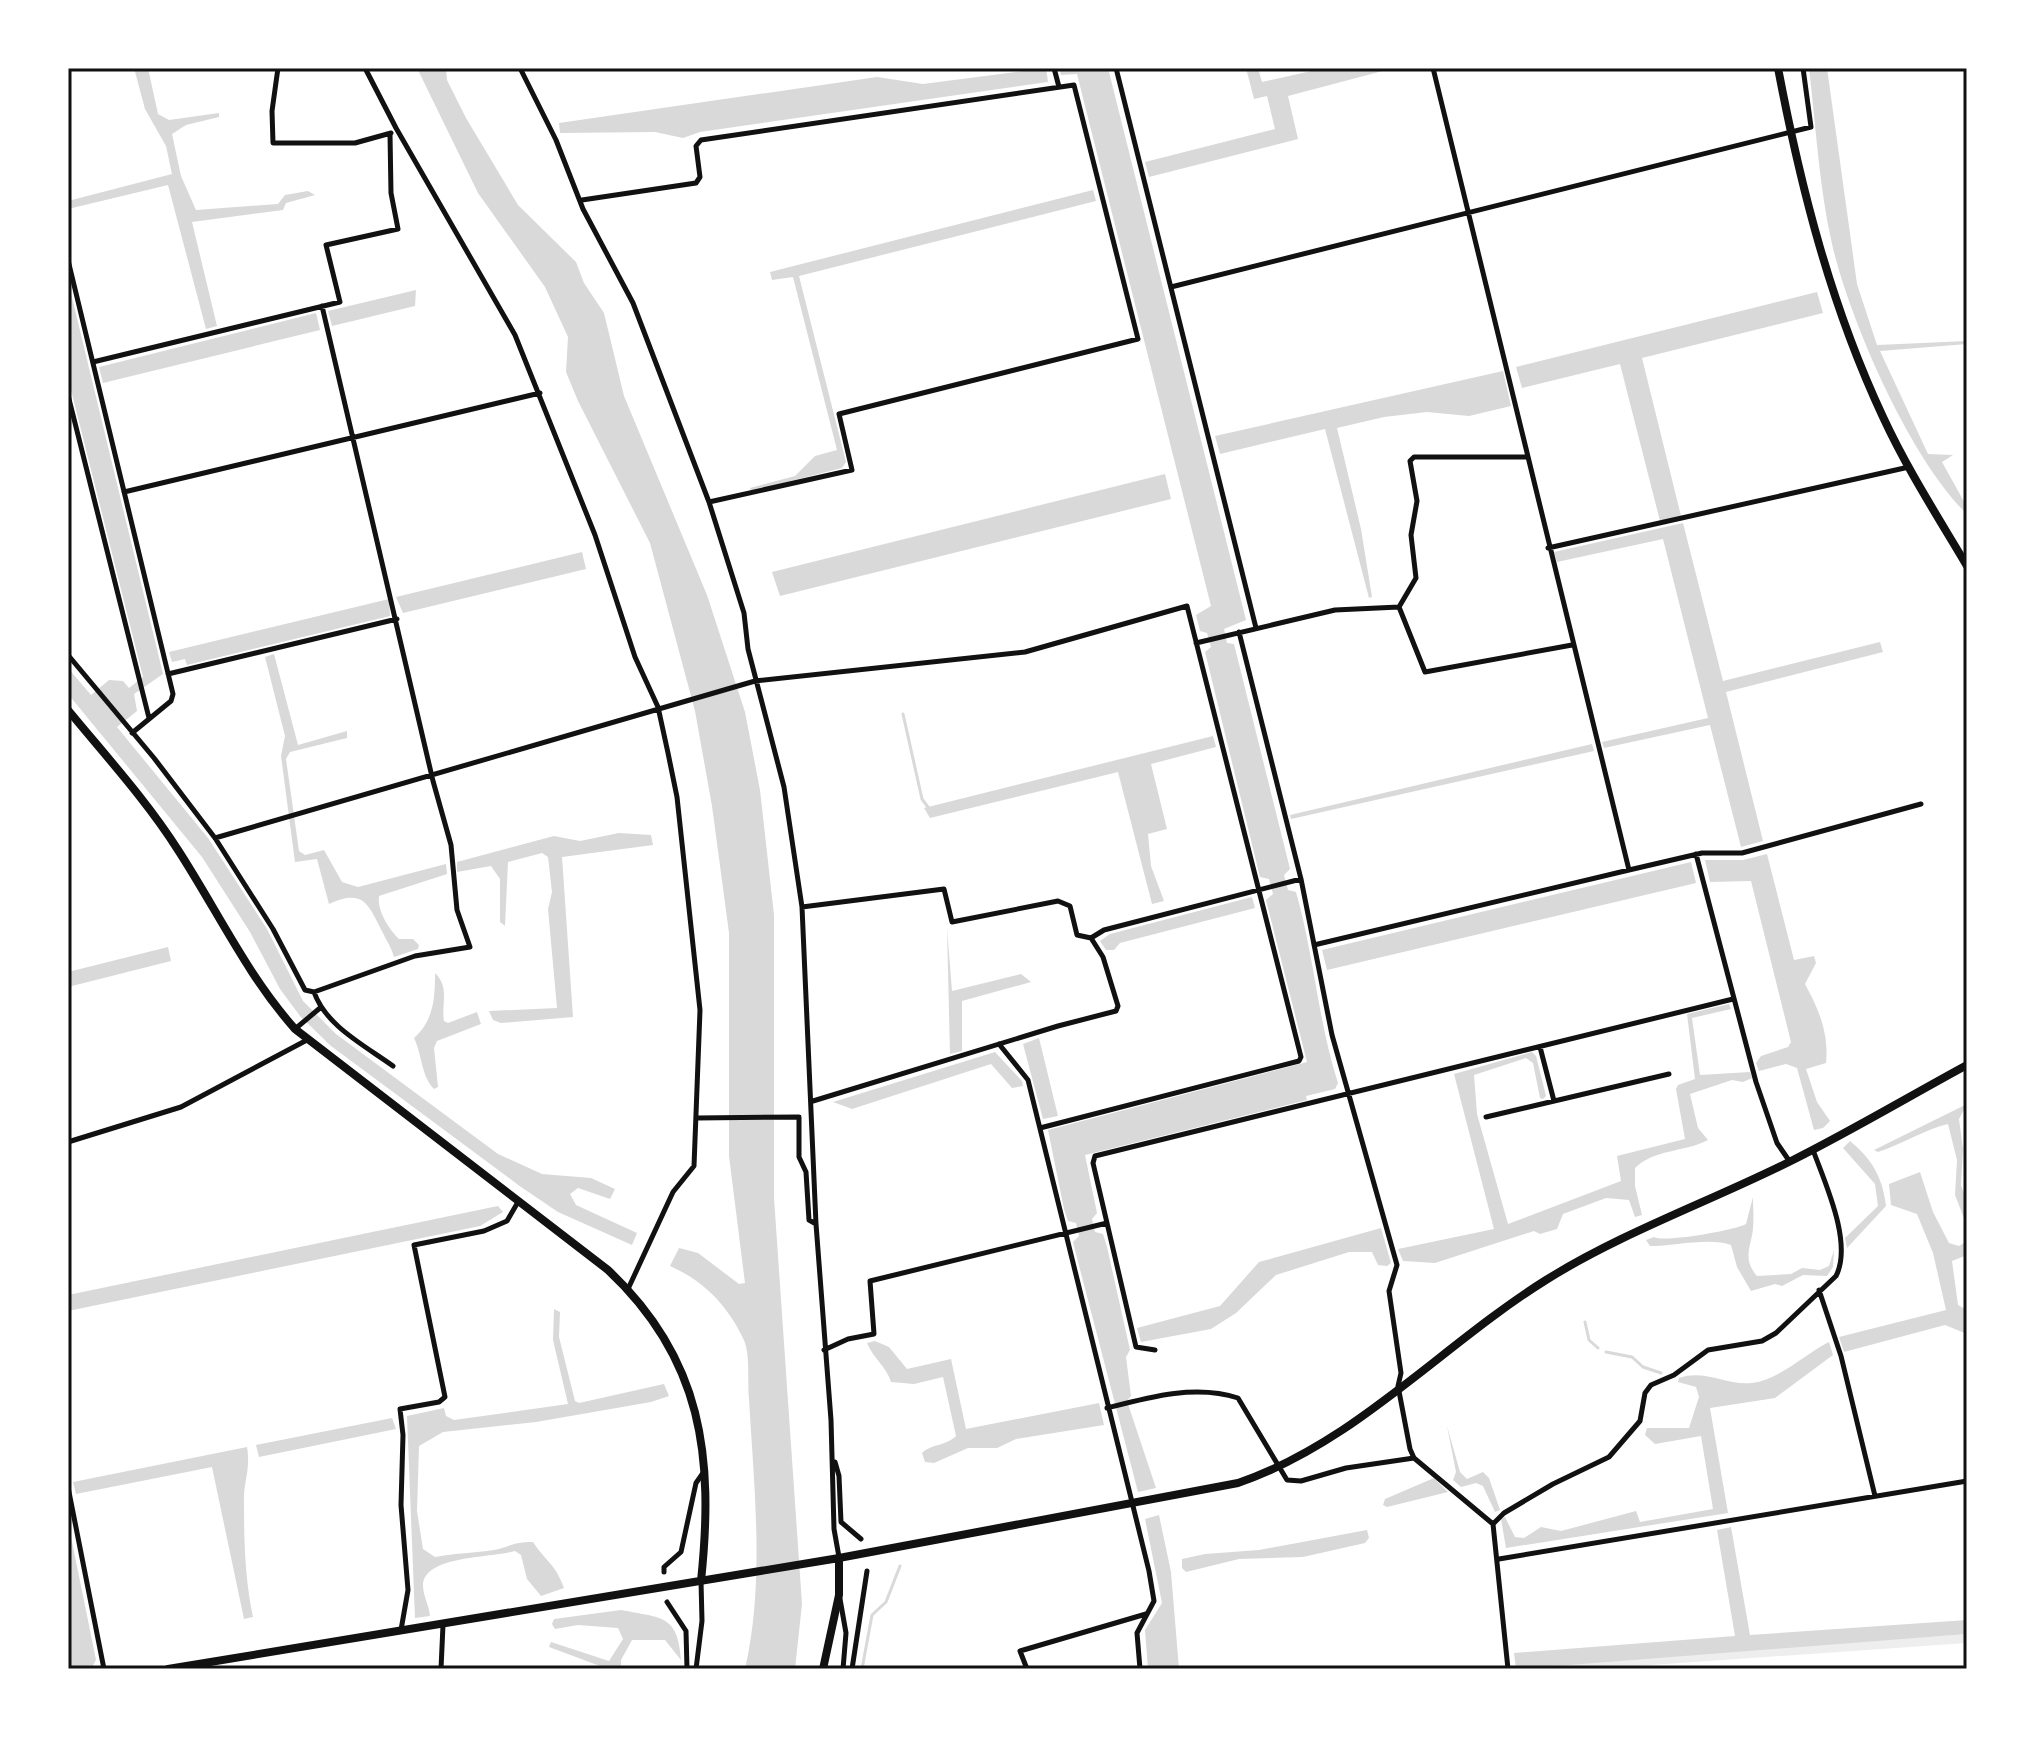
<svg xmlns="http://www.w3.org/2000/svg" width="2035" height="1737" viewBox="0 0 2035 1737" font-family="Commissioner,sans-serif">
  <rect width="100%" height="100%" fill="#fff"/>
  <path fill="#eee" d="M1967,1634V1643L1594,1669H1532L1531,1666Z"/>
  <path fill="#d9d9d9" d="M134,68H148L158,114L169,120L219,113V117L186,125L172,134L181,176L196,210L278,204L285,195L308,191L315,195L286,203L283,210L192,222L217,326L206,329L168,185L68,209V201L172,174L166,146L145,109Z
    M417,68H446L447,80L466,118L518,205L576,262L584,283L604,313L624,396L707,595L745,712L760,790L774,915V1198L802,1604L795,1669H745C765,1582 754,1488 749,1399C747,1381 751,1354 743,1338C727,1305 704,1281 670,1266L679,1248L698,1253L739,1284L745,1283L729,1156V933L712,806L695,711L650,543L578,401L566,372L568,337L545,287L478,193Z
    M1046,68L1048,82L700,132L683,138L655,132L560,133L559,123L877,77L923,84Z
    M1059,68H1108L1246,620L1224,629L1227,643L1234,644L1290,869L1284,875L1288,890L1296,892C1314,955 1318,1021 1338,1083L1335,1089L1306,1096L1307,1100L1085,1155L1097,1213L1092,1219L1095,1232L1103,1234L1107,1247L1128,1341L1130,1350L1126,1357L1131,1396L1127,1401L1156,1488L1138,1492L1076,1254L1073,1242L1079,1236L1076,1223L1068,1221L1064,1209L1048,1130L1307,1062L1266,900L1273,894L1269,879L1260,877L1205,652L1211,647L1207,633L1200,631L1196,615L1211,606L1077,74L1061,75Z
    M1246,68H1258L1262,82L1325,68H1394L1288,96L1298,139L1149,177L1145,162L1275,129L1267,96L1254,99Z
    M1809,68H1827L1857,284L1877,345L1967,341V344L1880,351L1928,454L1953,455L1942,462L1967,507V514C1910,459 1850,321 1832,244C1819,187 1816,126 1809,68Z
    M1093,190L1096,201L799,276L846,462L842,468L751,491L750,488L795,476L815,456L837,450L793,277L772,280L770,272Z
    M68,281L163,674L134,694L137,711L117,727L208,838L267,929L303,1001L336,1034L498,1154L542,1174L591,1178L615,1189L610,1199L578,1188L570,1194L576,1205L637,1233L632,1245L558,1212L521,1187L331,1046L300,1016L280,989L250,932L202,857L68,694V668L91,695L109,680L123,681L129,688L143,677L68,378Z
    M416,290L415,306L332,326L328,311Z
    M1817,292L1823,313L1642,358L1681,516L1660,521L1620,364L1522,388L1516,367Z
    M316,313L320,330L103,383L99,367Z
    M1503,371L1511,406L1469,416L1427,412L1384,417L1337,428L1361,529L1372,597L1369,598L1325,429L1220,454L1215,436Z
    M1165,474L1171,499L780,596L772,572Z
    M1683,523L1723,681L1880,642L1883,652L1726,692L1763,841L1741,847L1710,725L1604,748L1602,742L1708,718L1663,539L1557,562L1554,552Z
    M582,552L586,569L403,613L396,597Z
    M389,599L390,616L187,665L185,659L172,662L169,652Z
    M274,654L298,745L347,731V738L290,752L286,759L299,851L305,855L324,850L342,882L358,887L446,864L447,874L379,896C377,911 389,929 399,939H413L419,945L418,949L394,957C391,946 387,942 383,933C368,905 365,888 329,904L317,859L295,862L281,756L285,736L265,657Z
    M1213,736L1216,747L1151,764L1167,829L1148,834L1151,866L1164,901L1152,904L1118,772L930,818L924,808Z
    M1592,744L1594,751L1291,819L1290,815Z
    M619,833L651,835L653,845L562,857L573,1017L501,1023L493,1020L489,1011L557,1008L548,909L552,892L548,857L542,853L508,862L505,926L500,922V879L491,866L457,872V862L554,836L580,841Z
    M1767,854L1794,960L1814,956L1816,963L1805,984C1819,1010 1829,1033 1826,1063L1806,1069L1817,1102L1830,1121L1823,1128L1814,1130L1797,1068L1786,1064L1759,1071L1756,1063L1761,1056L1788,1047L1791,1042L1751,881L1710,882L1705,860H1743Z
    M1691,862L1696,883L1327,970L1322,950Z
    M1252,897L1255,908L1120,943L1114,950H1106L1100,941L1110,934Z
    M947,928L952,991L1021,974L1031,982L962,1001V1051L950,1054Z
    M168,947L171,961L68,987V972Z
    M435,973C450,987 441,1004 444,1021L448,1023L477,1012L481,1024L437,1041L434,1048L438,1087L434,1089C421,1076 422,1054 414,1038C434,1020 435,998 435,973Z
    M1729,1004L1731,1009L1692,1018L1700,1075L1750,1072L1752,1078L1743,1082L1732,1080L1690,1094L1698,1128L1708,1140C1686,1152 1654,1149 1635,1168V1186L1642,1215L1635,1217L1629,1200L1606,1198L1563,1214L1557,1229L1540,1234L1534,1231L1435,1263L1403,1261L1398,1249L1494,1229L1454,1074L1532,1052L1536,1056L1546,1096L1543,1099L1540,1098L1533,1063L1526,1058L1474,1075L1477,1114L1508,1224L1621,1181L1617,1156L1685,1139L1676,1089L1678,1085L1695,1079L1687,1014Z
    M1039,1038L1058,1116L1043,1119L1023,1044Z
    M995,1052L1022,1081L1023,1086L1012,1088L991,1064L852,1109L833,1102Z
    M1967,1104L1959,1119L1963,1149L1961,1185L1967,1202V1226L1955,1195L1957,1160L1948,1124C1923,1130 1903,1144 1878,1152L1874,1150Z
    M1850,1141C1872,1159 1883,1178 1886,1206L1847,1248L1845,1238L1878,1206L1875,1184L1843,1148Z
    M1920,1172L1933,1212L1949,1243L1959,1246L1967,1241V1255L1952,1261L1958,1305L1967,1310V1334L1945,1325L1844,1352L1839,1337L1946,1310L1933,1253L1917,1214L1891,1205L1889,1184Z
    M1753,1197C1753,1207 1754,1218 1753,1229C1751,1247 1742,1259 1757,1276L1791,1274L1802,1268L1820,1270L1829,1266L1834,1250L1833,1267L1827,1276L1803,1275L1782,1286L1775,1284L1751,1291L1737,1267L1731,1245C1711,1237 1673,1246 1650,1246L1646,1240L1654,1237C1664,1243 1736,1230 1746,1224Z
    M498,1206L503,1212L480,1226L68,1311V1295Z
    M1381,1228L1391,1263L1387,1266L1378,1265L1372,1252H1349L1276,1275L1236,1313L1211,1329L1141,1342L1137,1328L1220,1306L1259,1262Z
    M554,1309L560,1312L559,1337L575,1401L579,1403L664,1384L669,1396L651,1402L536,1422L443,1432L419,1446L417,1511L423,1549L435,1557C455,1553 475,1553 494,1550C510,1547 512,1542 533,1542C546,1562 555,1563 564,1588L541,1596L527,1579L521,1555L515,1551C492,1558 425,1555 423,1585C423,1596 429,1605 430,1616L415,1618L407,1416L444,1408L446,1416L454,1420L568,1404L553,1340Z
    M875,1341L889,1347L907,1369L951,1359L966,1429L1099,1403L1104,1425L1016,1439L997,1448H968L934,1463L925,1462L922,1453C931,1444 946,1446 956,1436L943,1377L914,1384L891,1382C886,1366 873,1358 867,1343Z
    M1829,1342L1833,1355L1775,1398L1710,1408L1728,1513L1506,1548L1501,1519L1505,1517L1515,1537L1524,1538L1541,1527L1561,1531L1636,1511L1640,1522L1713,1509L1701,1436L1655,1444L1645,1435L1647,1428H1689L1699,1397L1696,1387L1678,1382L1679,1378C1705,1369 1727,1386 1752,1383C1779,1380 1805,1354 1829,1342Z
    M392,1418L396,1429L259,1457L256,1445Z
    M1447,1426L1460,1472L1467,1479L1483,1472L1489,1478L1500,1510L1495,1512L1483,1486L1476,1483L1461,1487L1453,1480L1456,1472Z
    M247,1447C251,1470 243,1482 244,1503C244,1542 245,1579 253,1617L244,1619L212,1467L76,1494L73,1482Z
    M1434,1478L1448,1492L1387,1507L1383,1505L1385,1499Z
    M1159,1515L1171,1572L1179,1669H1148L1145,1630L1162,1603L1145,1519Z
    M68,1522L96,1660L91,1669H68Z
    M1731,1527L1750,1635L1967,1620V1634L1516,1669L1514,1653L1735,1636L1717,1530Z
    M1367,1530L1369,1538L1365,1543L1303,1557L1239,1559L1186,1572L1182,1568V1559L1205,1554L1259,1550Z
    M621,1610C661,1618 678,1614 681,1660L665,1640H632L621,1660V1669H608L549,1647L551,1642L609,1661L623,1639L618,1628L578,1625L555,1629L552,1624L554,1619Z"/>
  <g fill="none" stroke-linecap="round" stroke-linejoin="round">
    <path stroke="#d9d9d9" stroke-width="3" d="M903,714L922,799L930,810
      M1585,1322L1589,1340L1598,1348
      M1606,1352L1632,1357L1643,1367L1661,1373
      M862,1669L872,1615L886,1602L900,1566"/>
    <path stroke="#111" stroke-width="5" d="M278,68L272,111L273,143H355L391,133
      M365,68L396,128L515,335L595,535L635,657L658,707L668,753L677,797L700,1010L694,1166L673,1192L628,1289
      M520,68L556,140L583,209L633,303L709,502L744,613L748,649L784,787L802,907L816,1224L831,1420L834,1529L839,1557
      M1054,68L1059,87
      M1116,68L1256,628
      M1433,68L1629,870L1702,853H1742L1921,804
      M582,200L696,183L700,177L696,146L701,140L1074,85L1138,339L839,414L852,470L709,502
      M68,260L173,694L171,701L132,733
      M1171,287L1811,127L1803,68
      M93,362L340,302L326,245L398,229L391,193L390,134
      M68,395L149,718
      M124,492L540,393
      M1548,548L1909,467
      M1399,607L1425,672L1572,645
      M1239,632L1301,879L1332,1035L1397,1265L1389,1291L1401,1373L1398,1386L1410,1449L1414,1458L1493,1524L1508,1669
      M1196,643L1335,610L1399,607L1416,578L1411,535L1417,501L1410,461L1414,457H1526
      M68,655L154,758L215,838L273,929L305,990L314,992L415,956L470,947L457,910L451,845L433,781L322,306
      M168,674L397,619
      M215,838L755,681L1025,652L1187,606L1301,1057L1299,1061L1040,1128
      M1696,854L1756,1082L1777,1143L1790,1162
      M802,907L944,889L952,922L1058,901L1070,906L1077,935L1091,938L1104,930L1301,879
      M1314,945L1629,870
      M314,992C326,1026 364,1045 393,1066
      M295,1029L320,1008
      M999,1044L1028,1080L1149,1571L1154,1601L1137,1633L1140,1669
      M1540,1047L1554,1101
      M813,1101L1058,1026L1116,1011L1118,1006L1103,957L1091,938
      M1486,1117L1669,1074
      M697,1118L799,1117V1157L806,1172L809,1220L816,1224
      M68,1142L181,1107L307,1040
      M1107,1223L1136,1347L1155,1350
      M1819,1290L1841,1356L1875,1496
      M824,1350L848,1339L874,1334L870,1281L1107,1223L1093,1163L1095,1156L1733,999
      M1107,1408C1149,1397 1196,1384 1238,1398L1287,1480L1301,1481L1346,1468L1414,1458
      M835,1462L839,1476L841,1522L861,1539
      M68,1487L104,1669
      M1493,1524L1504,1513L1553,1484L1609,1457L1640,1421L1645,1393L1651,1385L1674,1375L1708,1350L1762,1341L1776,1333L1836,1276C1853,1243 1825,1183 1813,1150
      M1499,1559L1967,1481
      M664,1572V1567L681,1552L696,1483L703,1473
      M840,1599L846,1633L843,1669
      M667,1602L686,1631L687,1669
      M401,1630L408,1590L401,1505L403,1435L400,1409L439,1402L445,1397L414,1245L484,1231L507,1221L518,1202
      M441,1669L443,1625
      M696,1669L702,1621L701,1581
      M852,1669L867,1571
      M1027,1669L1020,1651L1146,1614"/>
    <path stroke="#111" stroke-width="8" d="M1778,68C1801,189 1831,306 1883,417C1907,469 1938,517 1967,566
      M68,710C105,755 147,801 178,850C217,910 247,975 295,1029L608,1270C703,1359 714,1457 701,1581
      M168,1669L839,1558L1238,1483C1355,1443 1442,1345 1546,1280C1623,1232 1709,1202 1791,1161C1851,1131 1908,1097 1967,1065
      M823,1669L839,1595V1558"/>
  </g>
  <rect width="2035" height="1737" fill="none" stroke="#ffffff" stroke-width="140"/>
  <rect x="70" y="70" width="1895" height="1597" fill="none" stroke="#111" stroke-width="3"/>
</svg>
